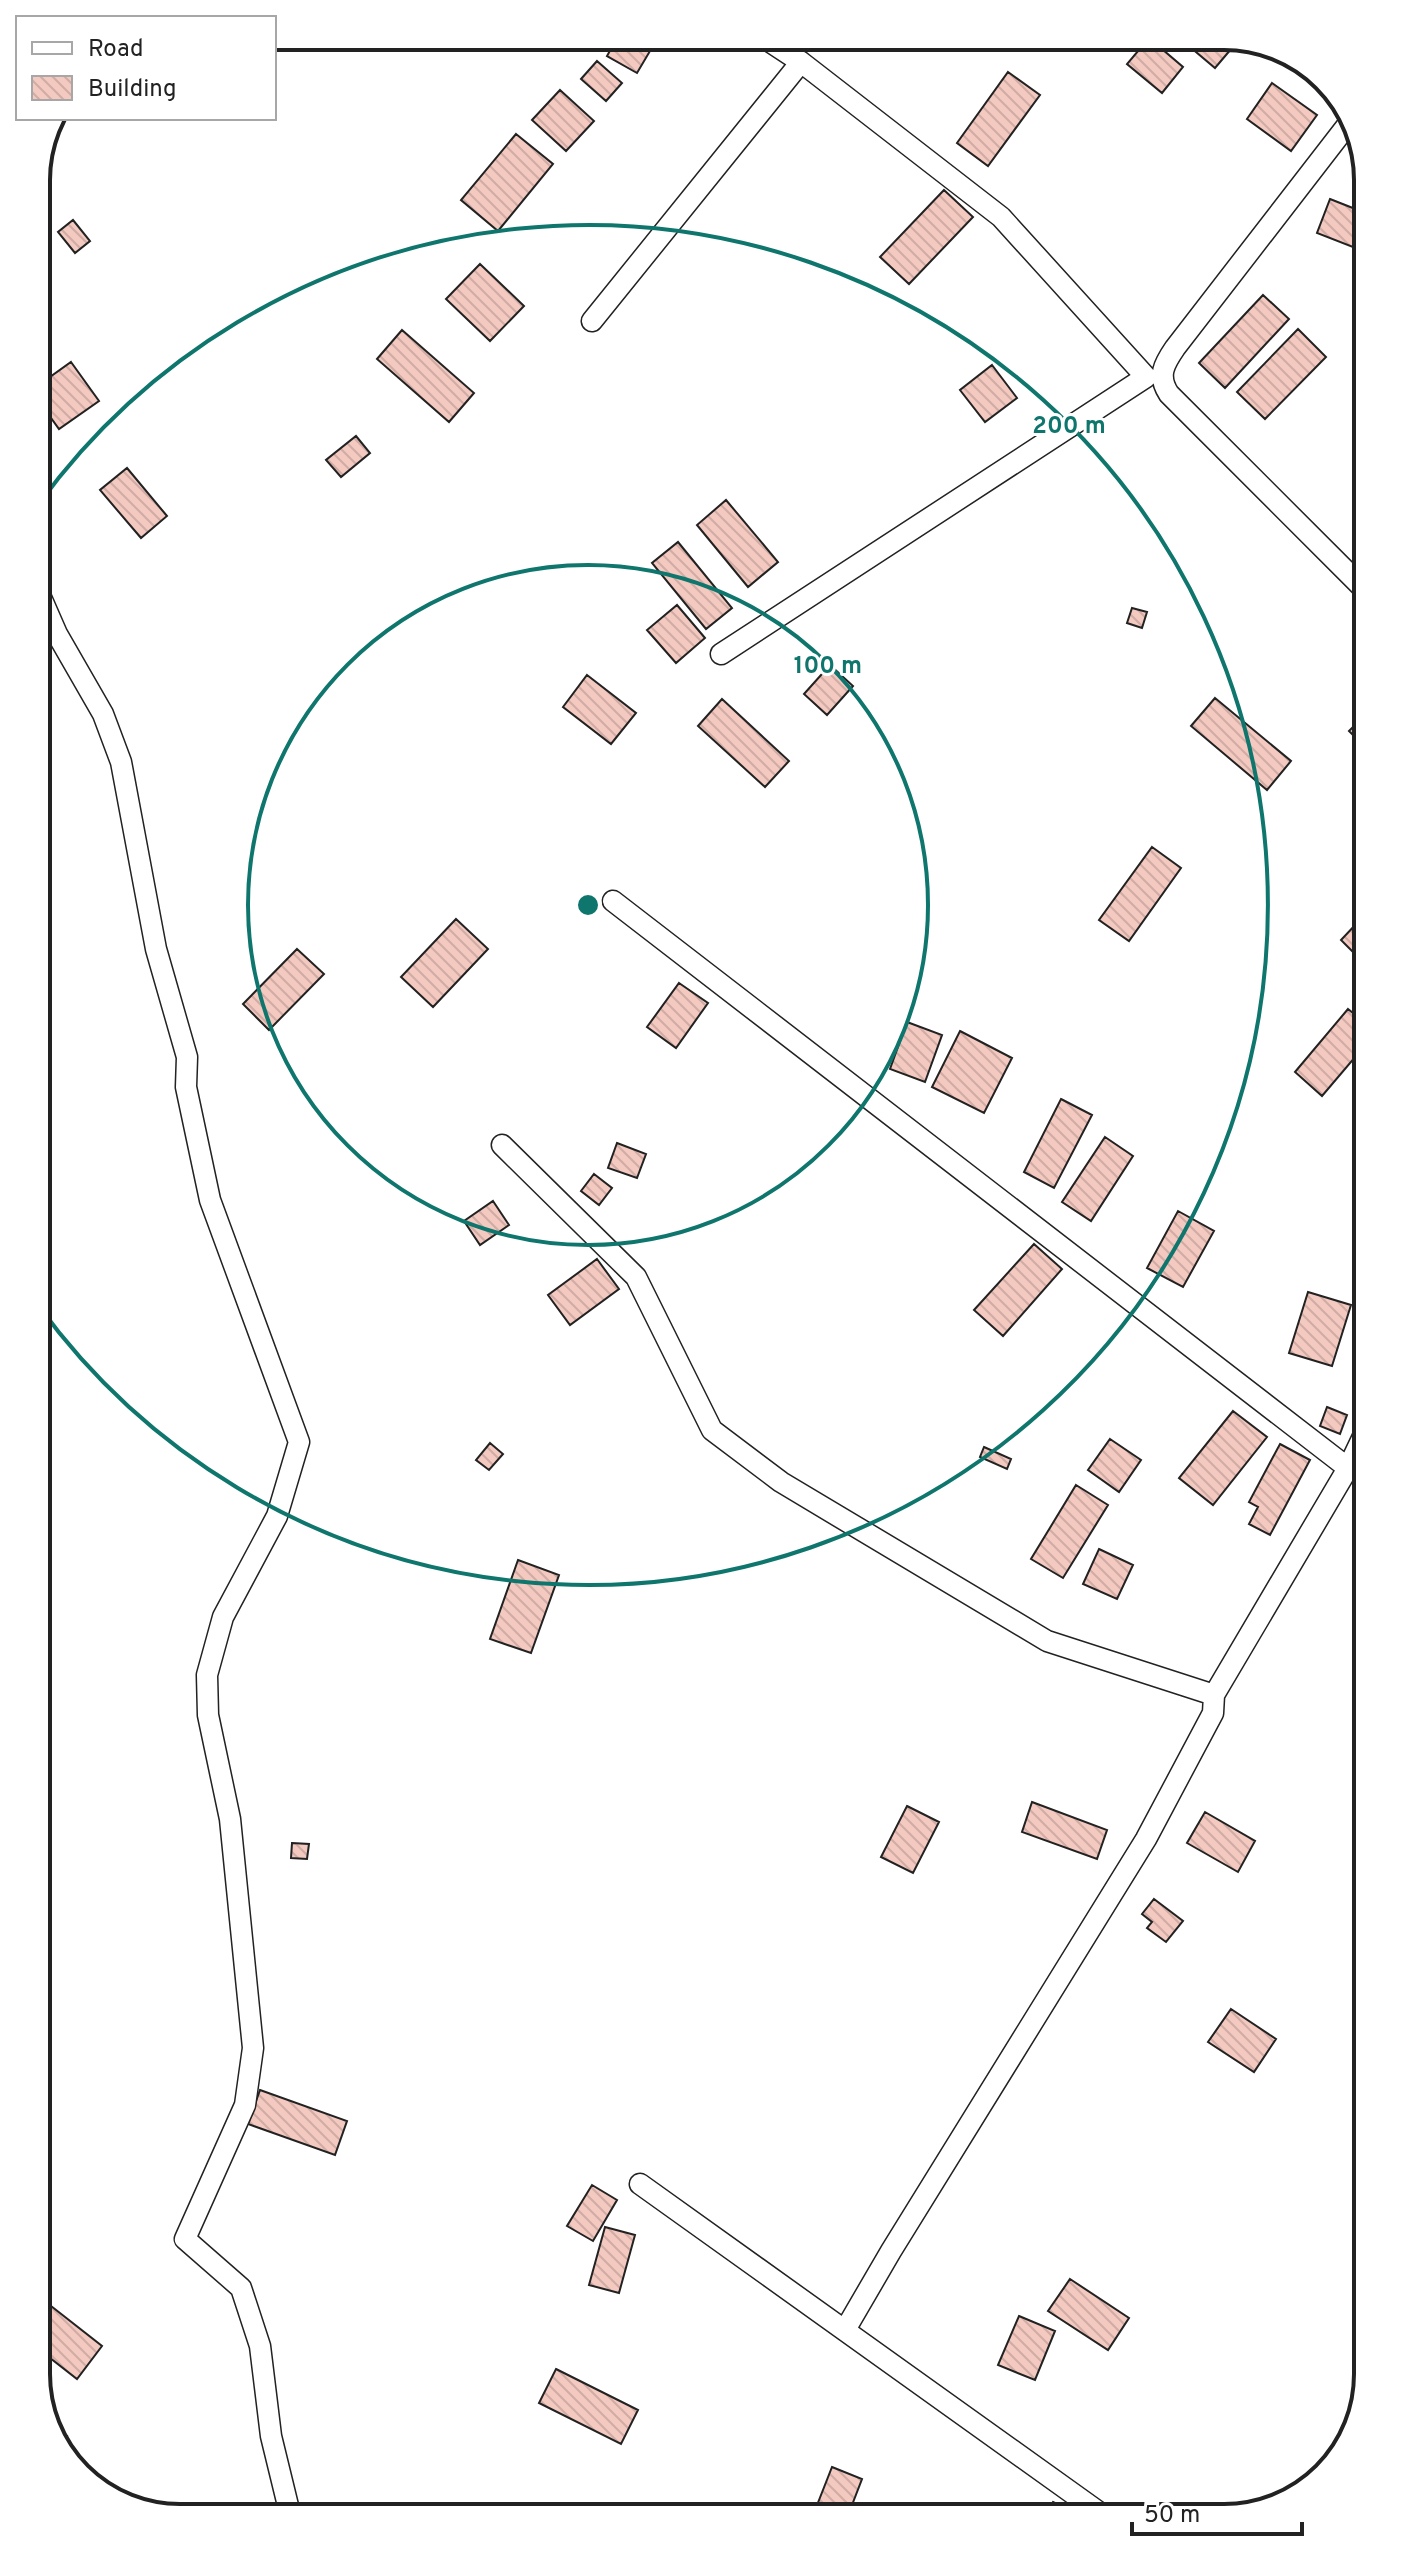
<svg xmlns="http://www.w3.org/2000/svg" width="1404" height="2554" viewBox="0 0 1404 2554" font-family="Overpass,sans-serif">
  <defs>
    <pattern id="building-back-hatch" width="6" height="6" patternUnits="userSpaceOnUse" patternTransform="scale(2)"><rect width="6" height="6" fill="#f3c9c0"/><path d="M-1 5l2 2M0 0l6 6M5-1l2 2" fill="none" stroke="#d0aca5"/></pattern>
  </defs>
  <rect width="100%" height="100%" fill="#fff"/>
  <path fill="url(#building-back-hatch)" stroke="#222" stroke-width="2" d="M618,36L650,51L637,73L607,56Z
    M1177,36H1230L1237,42L1215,68Z
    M1149,38L1183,67L1162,93L1127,64Z
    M597,61L622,83L606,101L581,79Z
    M1008,72L1040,95L988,166L957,143Z
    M1272,83L1317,115L1291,151L1247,119Z
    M560,90L594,121L566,151L532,120Z
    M516,134L553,164L498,231L461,200Z
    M944,190L973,217L909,284L880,257Z
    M1330,199L1368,214V225L1358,249L1317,233Z
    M73,220L90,241L75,253L58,232Z
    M480,264L524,306L490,341L446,299Z
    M1263,295L1289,319L1225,388L1199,363Z
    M1298,329L1326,357L1265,419L1237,392Z
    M402,330L474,393L449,422L377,359Z
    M71,362L99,401L59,429L36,397V387Z
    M992,365L1017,398L985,422L960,390Z
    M356,436L370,453L341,477L326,460Z
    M127,468L167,516L141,538L100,490Z
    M726,500L778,562L748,587L697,525Z
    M678,542L732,608L706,629L652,563Z
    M677,605L705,638L676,663L647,630Z
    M1132,608L1147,612L1142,628L1127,623Z
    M830,665L853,686L827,715L804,694Z
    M587,675L636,713L611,744L563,707Z
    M1215,698L1291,761L1267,790L1191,726Z
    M722,699L789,761L765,787L698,726Z
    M1368,712V742L1364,746L1349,731Z
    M1152,847L1181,868L1129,941L1099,920Z
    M456,919L488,949L433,1007L401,977Z
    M1358,922L1368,932V967L1341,940Z
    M297,949L324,974L269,1030L243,1004Z
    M679,983L708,1003L676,1048L647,1027Z
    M1348,1009L1368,1025V1042L1322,1096L1295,1072Z
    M907,1022L942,1035L925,1082L890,1069Z
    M960,1031L1012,1058L984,1113L932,1087Z
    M1061,1099L1092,1115L1054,1188L1024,1172Z
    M1105,1137L1133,1156L1091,1221L1062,1202Z
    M617,1143L646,1154L637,1178L608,1168Z
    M594,1174L612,1188L599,1205L581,1191Z
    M493,1201L509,1225L480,1245L464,1221Z
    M1178,1211L1214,1231L1183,1287L1147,1268Z
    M1034,1244L1062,1269L1003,1336L974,1310Z
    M597,1259L619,1289L570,1325L548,1295Z
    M1308,1292L1351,1305L1332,1366L1289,1353Z
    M1327,1407L1347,1415L1340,1434L1320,1426Z
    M1233,1411L1267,1437L1213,1505L1179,1478Z
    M1110,1439L1141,1460L1119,1492L1088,1470Z
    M490,1443L503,1454L489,1470L476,1460Z
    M1280,1444L1310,1460L1270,1535L1249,1524L1258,1507L1249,1502Z
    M984,1447L1011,1459L1007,1469L980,1457Z
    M1076,1485L1108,1505L1063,1578L1031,1559Z
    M1099,1549L1133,1565L1117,1599L1083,1584Z
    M518,1560L559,1575L531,1653L490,1639Z
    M1032,1802L1107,1830L1097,1859L1022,1832Z
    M907,1806L939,1822L913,1873L881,1857Z
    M1205,1812L1255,1841L1238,1872L1187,1843Z
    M292,1843L309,1844L307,1859L291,1858Z
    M1154,1899L1183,1921L1166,1942L1147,1928L1152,1922L1142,1914Z
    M1231,2009L1276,2039L1254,2072L1208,2042Z
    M1368,2053V2075L1357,2065Z
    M260,2090L347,2121L335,2155L248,2124Z
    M592,2185L617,2200L593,2241L567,2226Z
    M605,2227L635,2235L619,2293L589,2285Z
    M1070,2279L1129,2318L1108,2350L1048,2311Z
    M51,2306L102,2346L77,2379L36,2347V2325Z
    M1019,2316L1055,2331L1035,2380L998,2365Z
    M556,2369L638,2410L621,2444L539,2403Z
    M46,2424L67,2436L61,2446L47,2429Z
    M832,2467L862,2479L847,2518H812Z
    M1053,2502L1083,2518H1045Z"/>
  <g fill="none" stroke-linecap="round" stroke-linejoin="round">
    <defs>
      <path id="minor" d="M1352,119L1175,348C1164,364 1157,376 1169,394L1368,593
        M592,321L801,62
        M36,586L57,634L103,714L121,762L156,949L187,1057L186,1087L210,1200L299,1442L277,1516L223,1617L207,1675L208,1715L230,1819L253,2048L245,2105L185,2239L241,2288L260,2346L271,2436L291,2518
        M721,654L1146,377L1001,217L801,62L761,36
        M613,901L1348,1468
        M502,1145L636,1277L712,1430L781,1482L1047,1641L1214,1695
        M640,2184L1107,2518
        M845,2330L891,2251L1146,1839L1213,1713L1214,1695L1348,1468L1368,1426"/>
    </defs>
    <use href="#minor" stroke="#222" stroke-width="23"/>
    <use href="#minor" stroke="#fff" stroke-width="20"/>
  </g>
  <g fill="none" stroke="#0f766e" stroke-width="4">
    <circle cx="588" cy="905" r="340"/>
    <path d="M38 505A680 680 0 1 1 38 1305"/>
  </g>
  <path d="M0 0H1404V2554H0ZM180 50H1224A130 130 0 0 1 1354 180V2374A130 130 0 0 1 1224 2504H180A130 130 0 0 1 50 2374V180A130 130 0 0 1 180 50Z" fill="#fff" fill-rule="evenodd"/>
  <path fill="none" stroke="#222" stroke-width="4" d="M180 50H1224A130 130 0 0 1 1354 180V2374A130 130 0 0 1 1224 2504H180A130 130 0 0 1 50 2374V180A130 130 0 0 1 180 50Z"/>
  <circle cx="588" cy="905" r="12" fill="#0f766e" stroke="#fff" stroke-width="4"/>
  <g font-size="24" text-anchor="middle" font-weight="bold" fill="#0f766e" stroke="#fff" stroke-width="6" stroke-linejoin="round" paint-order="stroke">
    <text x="1069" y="433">200 m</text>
    <text x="828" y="673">100 m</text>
  </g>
  <rect x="16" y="16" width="260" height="104" fill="#ffffff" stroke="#a7a7a7" stroke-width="2"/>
  <rect x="32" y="42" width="40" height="12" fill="#ffffff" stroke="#a7a7a7" stroke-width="2"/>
  <text x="88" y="56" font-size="24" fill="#222222">Road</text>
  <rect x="32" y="76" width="40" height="24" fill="url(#building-back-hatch)" stroke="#a7a7a7" stroke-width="2"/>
  <text x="88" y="96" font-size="24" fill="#222222">Building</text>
  <path d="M1132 2522v12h170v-12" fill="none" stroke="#222222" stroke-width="4"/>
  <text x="1144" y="2522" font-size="24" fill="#222222" stroke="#ffffff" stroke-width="6" paint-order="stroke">50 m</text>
</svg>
